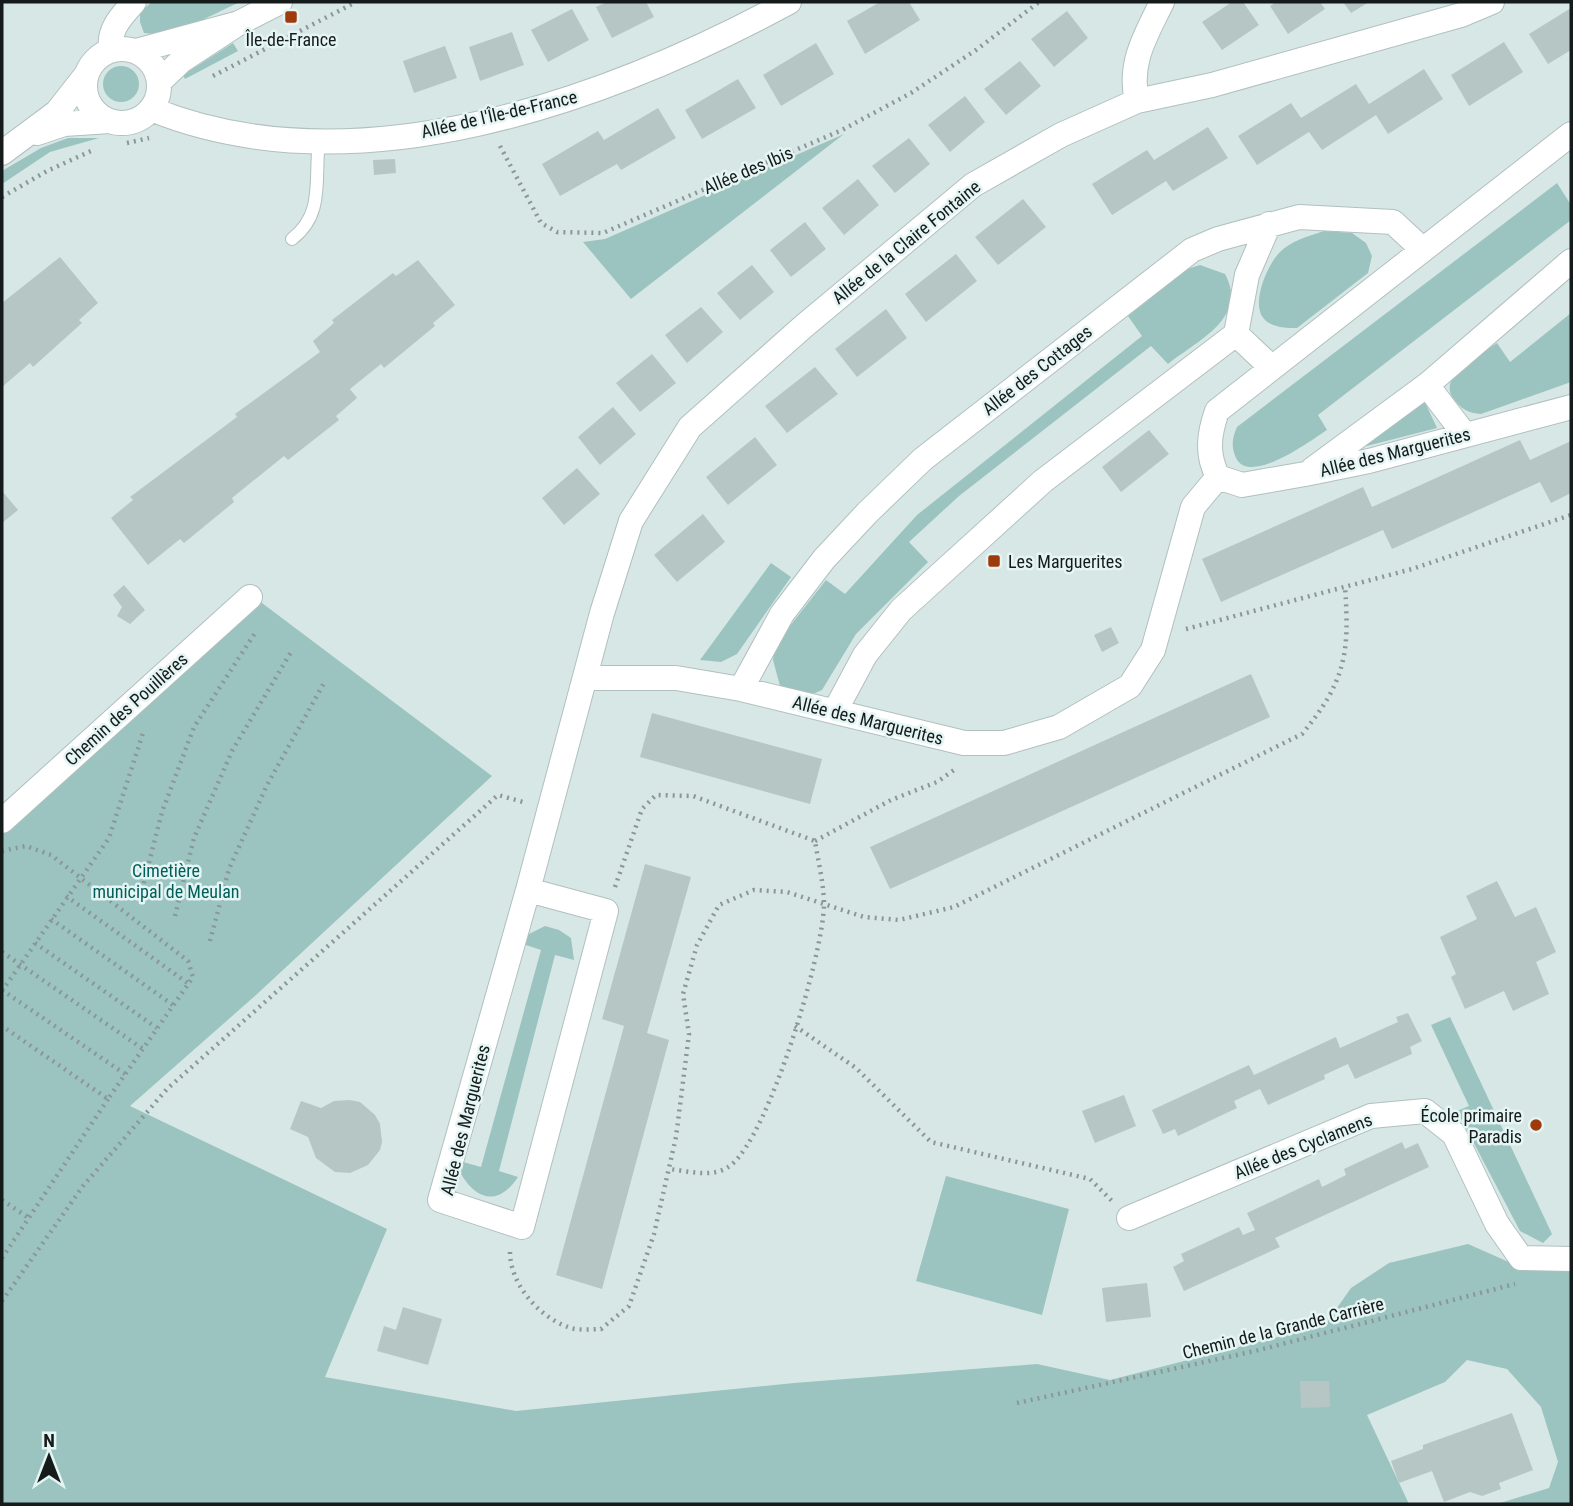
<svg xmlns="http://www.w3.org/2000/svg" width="1573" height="1506" viewBox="0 0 1573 1506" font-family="'Roboto Condensed',sans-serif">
  <rect width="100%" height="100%" fill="#d7e7e6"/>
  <path fill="#9bc4c0" d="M152,2H240C212,14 175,38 144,33L140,22V12Z
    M233,43L238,51L185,79L183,75Z
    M103 84a18 18 0 1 1 36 0a18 18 0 1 1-36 0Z
    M844,134L631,299L583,242L605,239Z
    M68,138H99L50,152L2,184V171L41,148Z
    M1557,183L1571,205V220L1318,415L1327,430C1310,441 1250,486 1236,458C1231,447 1232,438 1237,427Z
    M1324,231L1352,233L1366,243L1372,256L1368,273L1297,328C1288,328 1278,328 1269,323C1247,311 1266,267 1279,253C1292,240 1306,237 1324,231Z
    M1200,265L1225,274C1249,318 1198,340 1168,364L1151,346L959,496L909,542L928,562L856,634L822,690L808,696L780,686L773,660L775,645L826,580L845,594L917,515L1142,336L1128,316L1187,269Z
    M1571,313V382L1481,414C1468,413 1461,409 1453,398C1437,375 1482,354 1497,343L1510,362Z
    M1423,398L1437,428L1355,449Z
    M771,563L791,577L737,654L721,662L700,660Z
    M258,600L492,776L256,995L130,1106L387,1229L325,1377L516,1411L794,1383L1037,1364L1110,1380L1325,1325L1351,1288L1389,1263L1468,1244L1511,1263L1571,1270V1504H1497L1549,1488L1558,1462L1541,1407L1507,1369L1467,1360L1445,1382L1367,1415L1409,1504H2V834Z
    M545,926L559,930L571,938L574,960L555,955L499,1171L518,1177C499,1206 477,1201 461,1174L463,1162L481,1167L541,950L523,944L525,936Z
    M1450,1017L1552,1234L1543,1243L1520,1231L1457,1111L1469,1106L1431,1025Z
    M946,1176L1069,1209L1042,1315L916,1281Z"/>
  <path fill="#b6c6c5" d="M607,2H646L654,17L612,38L596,7Z
    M880,2H909L920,20L865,54L847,21Z
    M1232,2H1243L1259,25L1222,50L1202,22Z
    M1276,2H1320L1325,9L1288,34L1270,6Z
    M1343,2H1369L1351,13Z
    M1571,8V50L1548,64L1529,34Z
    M572,9L589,40L548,62L531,30Z
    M1067,11L1088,38L1054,67L1031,39Z
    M512,32L524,65L480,81L469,47Z
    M1504,42L1523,72L1469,106L1451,75Z
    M816,43L834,74L781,106L763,75Z
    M445,46L457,78L414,93L403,61Z
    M1020,61L1041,86L1006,115L984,89Z
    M1424,69L1443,99L1388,134L1376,115L1322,150L1309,132L1257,165L1238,136L1291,103L1301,118L1356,84L1369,104Z
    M738,79L756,108L702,139L685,110Z
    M965,96L985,122L950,152L928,125Z
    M658,108L676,138L621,170L617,164L560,196L542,164L598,131L604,140Z
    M1208,127L1228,158L1173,191L1166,181L1112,215L1092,184L1147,150L1154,160Z
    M909,138L930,164L895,193L872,166Z
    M395,159L396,173L374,175L373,160Z
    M858,179L879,205L844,235L822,208Z
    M1023,199L1046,227L998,265L975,237Z
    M805,222L826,249L791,277L770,250Z
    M956,254L977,281L926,322L905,294Z
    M60,257L98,303L79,320L82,323L33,367L30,363L2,387V303Z
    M418,260L455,305L433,323L435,326L384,368L381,364L350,389L357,398L336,416L339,420L288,460L284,456L232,498L234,502L184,543L180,539L148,565L111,518L133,500L130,497L237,417L235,414L320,352L313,341L334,323L332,320L393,273L396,276Z
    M752,265L774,292L740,320L717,293Z
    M701,307L723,332L687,363L665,335Z
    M886,309L907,338L857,377L835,349Z
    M652,354L676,383L640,412L616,383Z
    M815,367L838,394L787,433L765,406Z
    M613,407L636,434L600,465L578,437Z
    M1149,430L1169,454L1121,492L1102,467Z
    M755,437L777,465L728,505L706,477Z
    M1520,440L1530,460L1571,441V493L1551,503L1540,482L1392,549L1383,530L1221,602L1202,559L1363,487L1372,507Z
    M577,468L600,494L564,525L542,498Z
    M2,491L18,510L2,523Z
    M703,514L725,542L677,582L654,555Z
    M124,585L145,610L130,624L117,616L122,607L113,595Z
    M1111,627L1119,643L1102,652L1094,635Z
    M1251,674L1270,717L890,889L870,847Z
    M652,713L822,759L810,804L640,757Z
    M645,864L691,877L647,1033L669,1040L602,1289L556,1275L624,1026L602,1019Z
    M1497,881L1515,917L1536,907L1556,952L1536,962L1549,994L1513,1011L1504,991L1465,1009L1451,977L1456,974L1440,937L1477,919L1466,896Z
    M1408,1013L1422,1041L1410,1047L1412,1054L1355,1079L1348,1064L1324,1075L1325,1079L1268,1105L1260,1089L1234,1101L1237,1108L1178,1136L1175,1129L1163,1134L1152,1110L1249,1065L1254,1075L1336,1037L1340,1048L1398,1022L1396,1017Z
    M1124,1095L1136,1126L1095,1143L1082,1111Z
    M350,1100L360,1102L375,1115L380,1124L382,1142L380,1150L368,1165L350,1173L335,1172L316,1158L308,1137L290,1129L301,1101L321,1108L334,1101Z
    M1402,1142L1405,1149L1418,1143L1429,1167L1275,1238L1280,1247L1184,1291L1173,1267L1184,1261L1181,1254L1239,1227L1243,1235L1255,1230L1247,1213L1319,1179L1322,1187L1346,1175L1344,1169Z
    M1147,1283L1151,1317L1106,1322L1102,1288Z
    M403,1307L442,1319L428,1365L377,1351L384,1326L396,1330Z
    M1300,1381H1329L1330,1407L1301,1408Z
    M1512,1413L1533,1470L1499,1483L1501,1489L1482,1496L1470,1492L1444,1502L1432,1471L1399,1483L1391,1461L1423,1449V1445Z"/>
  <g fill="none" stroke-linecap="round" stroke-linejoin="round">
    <defs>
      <path id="lane" d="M292,239C325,214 314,179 319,141"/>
      <path id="street" d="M239,23L280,2
        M85 86a37 37 0 1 1 74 0a37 37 0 1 1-74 0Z
        M111,50C108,29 121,17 134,2
        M136,51L239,23L181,61L159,82
        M1137,101C1128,63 1146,35 1162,2
        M151,109C355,192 606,101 789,2
        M37,133L64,124L110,121
        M1571,134L1217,411C1209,434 1206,454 1218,477L1242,485L1305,474L1369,461L1571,407
        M2,153L57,112L86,75
        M1236,334L1247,275L1269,224
        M1236,334L1272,368
        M1427,385L1465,435
        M1313,469L1427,385L1571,261
        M586,678H676L741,689L964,743H1004L1059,727L1130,686L1153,650L1193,507L1218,477
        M741,689L782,614L824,559L867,513L923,459L1192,250L1218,239L1299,217L1393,222L1422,249
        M835,711L865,655L901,610L1043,481L1236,334
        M2,821L250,597
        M528,890L440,1200L522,1227L606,911L528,890L602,613L631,521L690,427L804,326L973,185L1061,135L1137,101L1212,85L1461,15L1492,2
        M1129,1218L1371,1116L1425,1111L1454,1134L1497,1224L1521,1258L1571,1259"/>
    </defs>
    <use href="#lane" stroke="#b0c0be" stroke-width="14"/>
    <use href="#street" stroke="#b0c0be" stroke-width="26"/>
    <path stroke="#8b9796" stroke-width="4.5" stroke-dasharray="2 5" stroke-linecap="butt" d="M213,76L356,2
      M127,143L149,138
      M500,146L541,223L557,232L603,233L842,130L911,93L976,50L1039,2
      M2,197L47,171L91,151
      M1186,629L1412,569L1571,515
      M815,841L891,800L937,782L954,770
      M2,851L26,846L51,855L188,961L193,977L108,1099L2,1026
      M615,887L642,809L656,795L693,796L815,841C818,861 824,884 824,905C823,955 769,1135 731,1165C714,1179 689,1171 669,1169
      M142,890L162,812L194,727L255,633
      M66,896L189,984
      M175,916L194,838L232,751L291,652
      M51,919L173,1005
      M210,941L229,869L267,785L324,683
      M35,943L157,1028
      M2,952L143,1049
      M2,990L125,1074
      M2,991L109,838L144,730
      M795,1026L856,1068L931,1142L1090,1179L1112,1201
      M2,1200L29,1218
      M510,1252C510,1284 539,1317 568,1327C577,1331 591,1329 601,1329L629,1306L654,1234L676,1137L689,1034L683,994L697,945L719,905L754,890L787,892L864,917L899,920L954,907L1302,734C1345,682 1350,654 1345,587
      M2,1258L108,1099
      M2,1301L83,1186L167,1089L498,795L523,802
      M1017,1403L1255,1351L1515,1284"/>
    <use href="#lane" stroke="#fff" stroke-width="12"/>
    <use href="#street" stroke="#fff" stroke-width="24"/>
  </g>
  <g fill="#9f3a0c" stroke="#e4f5f3" stroke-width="2.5">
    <rect x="284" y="10" width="14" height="14" rx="3.5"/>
    <rect x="987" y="554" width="14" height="14" rx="3.5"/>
    <circle cx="1536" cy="1125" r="7"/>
  </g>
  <g text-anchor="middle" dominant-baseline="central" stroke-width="5" stroke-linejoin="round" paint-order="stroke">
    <g font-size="18" fill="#151b1a" stroke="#e4f5f3">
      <text x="291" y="39">Île-de-France</text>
      <text x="1008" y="561" text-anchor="start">Les Marguerites</text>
      <text x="1522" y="1115" text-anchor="end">École primaire<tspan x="1522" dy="21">Paradis</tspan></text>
    </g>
    <g font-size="18" fill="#151b1a" stroke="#e4f5f3">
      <text transform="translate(499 114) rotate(-13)">Allée de l'Île-de-France</text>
      <text transform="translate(748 170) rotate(-23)">Allée des Ibis</text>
      <text transform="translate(906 242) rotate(-39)">Allée de la Claire Fontaine</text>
      <text transform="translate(1037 370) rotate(-38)">Allée des Cottages</text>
      <text transform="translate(1395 452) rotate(-14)">Allée des Marguerites</text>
      <text transform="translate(126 709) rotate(-42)">Chemin des Pouillères</text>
      <text transform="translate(868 720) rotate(14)">Allée des Marguerites</text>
      <text transform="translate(465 1120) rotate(-76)">Allée des Marguerites</text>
      <text transform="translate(1303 1146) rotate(-22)">Allée des Cyclamens</text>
      <text transform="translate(1283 1328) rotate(-14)">Chemin de la Grande Carrière</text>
    </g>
    <g font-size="18" fill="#015f5b" stroke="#e4f5f3">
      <text x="166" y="870">Cimetière<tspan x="166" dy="21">municipal de Meulan</tspan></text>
    </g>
  </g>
  <rect width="1573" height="1506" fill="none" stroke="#151b1a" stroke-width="7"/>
  <g transform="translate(49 1457)" stroke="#e4f5f3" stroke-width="5" paint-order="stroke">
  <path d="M0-5L12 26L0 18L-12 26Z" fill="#151b1a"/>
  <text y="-10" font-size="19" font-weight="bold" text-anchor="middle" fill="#151b1a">N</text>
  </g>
</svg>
